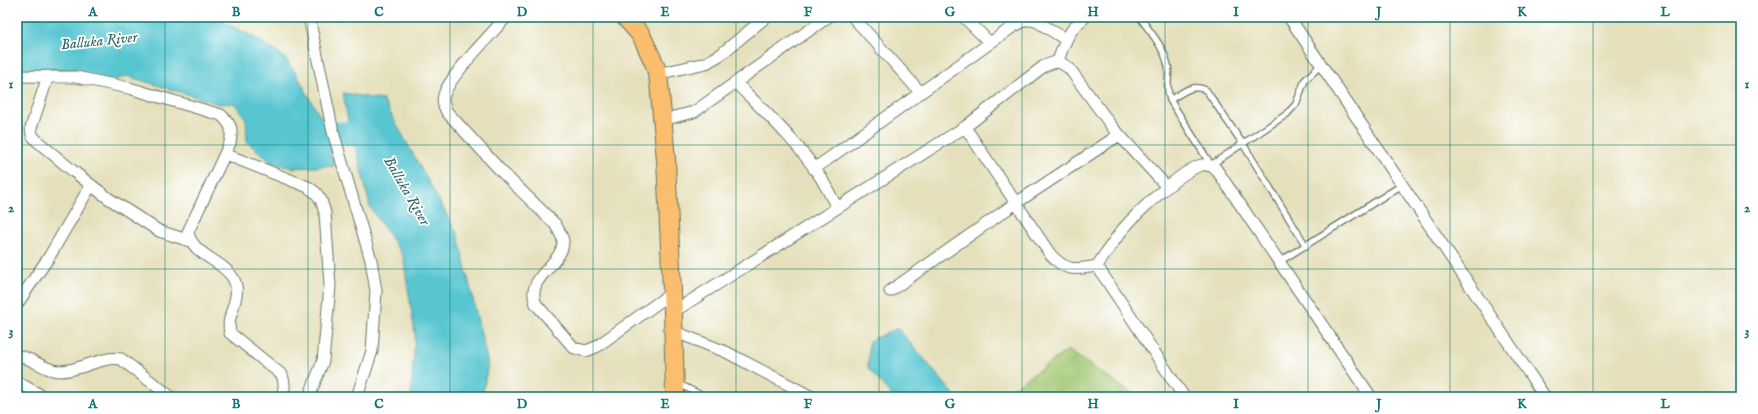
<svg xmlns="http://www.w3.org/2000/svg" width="1758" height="414" viewBox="0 0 1758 414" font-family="'IM FELL English',serif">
  <rect width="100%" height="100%" fill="#fff"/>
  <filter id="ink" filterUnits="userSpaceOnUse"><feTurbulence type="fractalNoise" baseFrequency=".025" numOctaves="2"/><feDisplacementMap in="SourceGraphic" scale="8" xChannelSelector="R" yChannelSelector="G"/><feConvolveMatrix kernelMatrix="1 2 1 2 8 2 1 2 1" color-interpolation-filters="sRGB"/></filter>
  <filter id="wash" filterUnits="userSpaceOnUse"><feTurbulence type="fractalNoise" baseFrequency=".012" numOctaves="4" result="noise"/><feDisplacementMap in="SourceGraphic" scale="16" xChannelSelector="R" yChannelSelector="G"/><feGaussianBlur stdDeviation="0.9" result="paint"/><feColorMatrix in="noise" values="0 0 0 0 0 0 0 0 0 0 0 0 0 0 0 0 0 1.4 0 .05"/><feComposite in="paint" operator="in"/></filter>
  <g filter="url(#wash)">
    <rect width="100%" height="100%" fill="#e5e0bb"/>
    <path fill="#9fc56f" stroke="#5f8152" d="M1068,350L1137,397H1000Z"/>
    <path fill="#59c6d1" stroke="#3c8282" d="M17,17H214L255,38L284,57L297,75L318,113L327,123L334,166L292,168L271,162L247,142L246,119L234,103L219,104L127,76L110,82L17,73Z
      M343,93L383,100L458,235L488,364L482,397H411L415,334L403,256L370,207L357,151L349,126Z
      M898,328L956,397H893L868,368L869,341Z"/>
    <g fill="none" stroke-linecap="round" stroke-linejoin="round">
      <path stroke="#59c6d1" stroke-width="23" d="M309,135L313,136C342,131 353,130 379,147"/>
    </g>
  </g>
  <g filter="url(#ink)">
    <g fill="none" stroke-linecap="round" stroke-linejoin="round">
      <defs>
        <path id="service" d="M1140,17C1149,31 1165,48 1168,66C1170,79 1165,85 1170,100L1211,165L1287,114L1296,104L1305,80L1321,65
          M1170,100C1182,93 1192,83 1206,90L1243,144L1306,246
          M1279,262L1402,185
          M677,383L705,397"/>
        <path id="minor" d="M309,17L333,132L371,260L376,291L372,351L357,397
          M506,17C491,35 450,75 444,95C442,102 444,106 447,112L500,170L555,224C558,229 562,235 563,241C564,264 524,277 536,304L574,348L586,351L596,347L673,292
          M853,17L921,93
          M964,17L990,43
          M1289,17L1545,397
          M1058,61C1065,41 1068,31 1085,17
          M657,74L706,63L720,55L766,17
          M17,76L76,77L129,88L221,115C231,124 233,129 230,143L188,232C193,256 221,259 233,278C244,297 225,313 230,333L282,375C285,384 285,389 281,397
          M48,76L31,128L32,135L37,141L73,171L108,198L159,231L190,241
          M735,82C765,112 798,142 821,178C827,188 832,198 837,208
          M662,120L694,112L828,17
          M965,127L1050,254C1066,272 1075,270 1097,266
          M225,154L308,187L316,193L321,200L325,213L330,286L323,361L309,397
          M814,169L1011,28L1025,20H1031L1038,22L1065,39
          M890,291L1016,203L1119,135
          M17,304L49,257L91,185
          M673,312L965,127L1044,66L1058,61L1069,68L1113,128L1167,187
          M673,331L726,352L812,397
          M17,356C33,357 44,371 60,371C81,371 100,356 121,359L171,397
          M17,382L44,397
          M1184,397L1097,266C1106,253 1114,240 1124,228C1137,213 1183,169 1202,165C1208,164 1212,166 1216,169L1371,397"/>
        <path id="primary" d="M625,17L641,35L655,65L659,82L666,160L673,312L675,397"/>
      </defs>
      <use href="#service" stroke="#647663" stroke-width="8"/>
      <use href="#minor" stroke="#647663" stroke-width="13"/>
      <use href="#primary" stroke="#647663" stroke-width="20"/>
      <use href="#service" stroke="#fff" stroke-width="5.5"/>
      <use href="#minor" stroke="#fff" stroke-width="11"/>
      <use href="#primary" stroke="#fbbd6e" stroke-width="18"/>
    </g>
  </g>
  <path fill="none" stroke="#0f766e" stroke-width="1" stroke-opacity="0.55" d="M165,17V397M308,17V397M450,17V397M593,17V397M736,17V397M879,17V397M1022,17V397M1165,17V397M1308,17V397M1450,17V397M1593,17V397M17,145H1741M17,269H1741"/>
  <g text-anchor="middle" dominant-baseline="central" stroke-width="3.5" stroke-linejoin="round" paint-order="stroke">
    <g font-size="15" font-style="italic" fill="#306663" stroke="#fff">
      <text transform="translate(99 41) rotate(-6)">Balluka River</text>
      <text transform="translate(407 191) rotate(60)">Balluka River</text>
    </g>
  </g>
  <rect width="1758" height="414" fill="none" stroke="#fff" stroke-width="44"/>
  <rect x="22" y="22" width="1714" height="370" fill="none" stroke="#0f766e" stroke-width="1.5"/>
  <g font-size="13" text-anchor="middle" font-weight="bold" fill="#0f766e">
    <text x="93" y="16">A</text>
    <text x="236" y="16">B</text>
    <text x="379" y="16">C</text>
    <text x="522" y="16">D</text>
    <text x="665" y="16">E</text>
    <text x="808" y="16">F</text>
    <text x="950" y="16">G</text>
    <text x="1093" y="16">H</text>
    <text x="1236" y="16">I</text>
    <text x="1379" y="16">J</text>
    <text x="1522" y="16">K</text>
    <text x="1665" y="16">L</text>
    <text x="11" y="88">1</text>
    <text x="1747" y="88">1</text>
    <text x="11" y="212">2</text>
    <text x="1747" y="212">2</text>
    <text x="11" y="335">3</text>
    <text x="1747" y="335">3</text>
    <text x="93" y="408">A</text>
    <text x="236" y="408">B</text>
    <text x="379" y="408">C</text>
    <text x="522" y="408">D</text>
    <text x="665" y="408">E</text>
    <text x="808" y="408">F</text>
    <text x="950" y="408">G</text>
    <text x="1093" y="408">H</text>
    <text x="1236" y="408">I</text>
    <text x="1379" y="408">J</text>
    <text x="1522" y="408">K</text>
    <text x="1665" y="408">L</text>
  </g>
</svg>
